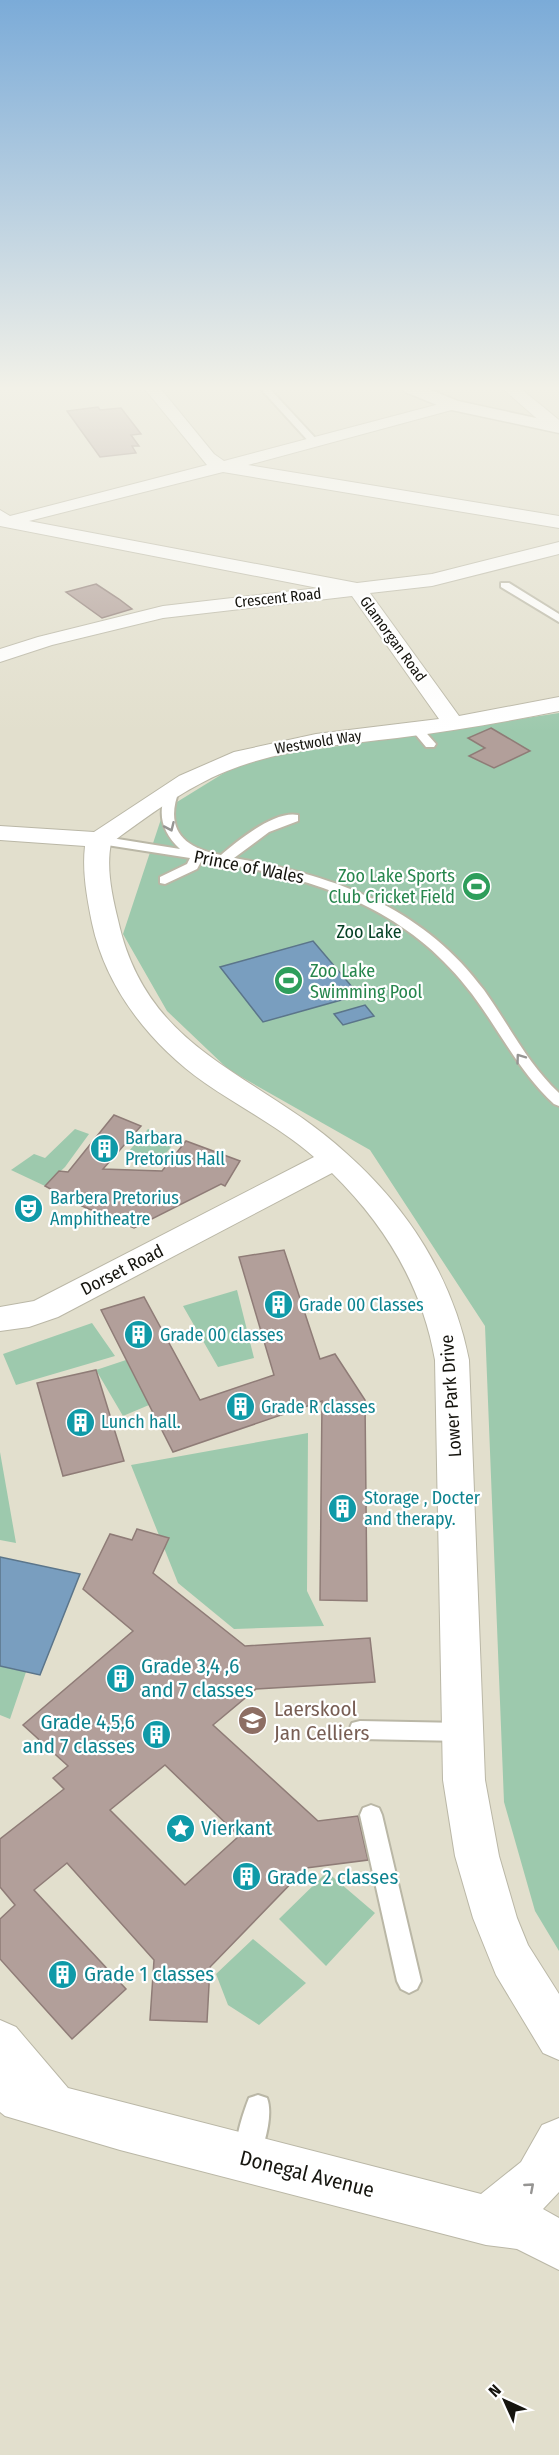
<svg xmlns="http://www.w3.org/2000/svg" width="559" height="2455" viewBox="0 0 559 2455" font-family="'Fira Sans Condensed',sans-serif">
  <rect width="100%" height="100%" fill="#e2dfcd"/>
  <path fill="#9dc9ad" d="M559,713V1951L535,1911L504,1802L485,1326L370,1150L229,1070L167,1011L123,934L164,810L245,760Z
    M75,1129L89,1134L65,1167L45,1186L11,1170L34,1154L45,1158Z
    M148,1129L177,1139L161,1160L129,1151Z
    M237,1290L254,1358L218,1367L183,1306Z
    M92,1323L115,1356L16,1385L3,1354Z
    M126,1360L149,1405L123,1416L96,1370Z
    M308,1433L307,1591L324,1626L234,1629L178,1583L131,1465Z
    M0,1452L16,1543L0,1540Z
    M0,1666L26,1672L10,1719L0,1715Z
    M327,1872L375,1913L326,1966L279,1919Z
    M253,1939L306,1983L259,2025L228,2005L216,1974Z"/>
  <path fill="#799ebf" stroke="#5b758a" stroke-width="1.5" d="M313,941L359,995L263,1022L220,967Z
    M365,1005L374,1016L343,1025L334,1014Z
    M0,1557L80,1574L40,1675L0,1666Z"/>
  <path fill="#b29f9a" stroke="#8f7c77" stroke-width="1.5" fill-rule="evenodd" d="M98,407L100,410L121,408L141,434L131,435L139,446H132L136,453L100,457L67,411Z
    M96,584L119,599L132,609L102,618L66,592Z
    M491,728L508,738L530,751L494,768L469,756L485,748L468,738Z
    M114,1115L141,1126L103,1169L162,1171L186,1141L240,1161L225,1186L221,1184L134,1228L82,1206L45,1186L59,1171L68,1172Z
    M284,1250L320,1359L335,1354L365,1400L367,1601L320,1600L322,1401L173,1452L101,1310L144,1297L200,1400L274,1375L239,1257Z
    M96,1370L124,1461L63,1476L37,1383Z
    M137,1529L169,1538L153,1573L245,1646L370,1638L375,1682L256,1689L213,1725L318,1821L358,1816L368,1860L306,1868L210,1967L207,2022L150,2020L154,1960L67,1863L34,1890L126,1989L72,2039L0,1959V1919L15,1905L0,1887V1839L64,1789L53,1778L68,1766L23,1725L133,1631L83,1589L110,1534L132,1540ZM165,1765L239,1836L185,1885L110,1810Z"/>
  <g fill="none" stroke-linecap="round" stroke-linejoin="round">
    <defs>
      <path id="lane" d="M260,388H269L318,441V445H312Z
        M501,583H509L559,614V622L501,587Z
        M413,727H421L436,744L434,747H426L411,729Z
        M174,784L180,788C164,827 181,848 221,855C237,841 275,810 298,815V821L269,832L234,858C333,875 422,906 484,990C509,1025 527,1063 559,1093V1106L554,1104C519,1072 500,1031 472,994C404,903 307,876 202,860L197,869L165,884L160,883V877L187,864L190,858L94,843L93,840L99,836L180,849C160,830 156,810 170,785Z
        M360,1721L462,1723L470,1725L473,1732L470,1739L462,1741L360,1739L352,1737L349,1730L352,1723Z
        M371,1805L379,1808L382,1815L421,1981L417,1989L409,1993L401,1989L397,1981L360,1815L363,1808Z
        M258,2095L267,2098C274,2116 263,2149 256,2167L247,2171L238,2167C231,2149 242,2116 249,2098Z"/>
      <path id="street" d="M144,388H160L214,454L224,461L447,402H459L461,405L459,408L248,465L559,516V528L223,472L29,521L357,583L432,574L559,542V554L432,586L370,593L459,716L559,697V711C505,722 451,731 397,738C339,745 281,749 227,771C185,788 148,816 111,843C106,868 112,895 118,920C147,1054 258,1072 346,1153C408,1208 453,1278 469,1360L485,1780L499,1856L517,1918L528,1945L559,1994V2060L543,2053L496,1975L473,1918L455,1856L443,1780L435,1360C422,1286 386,1226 332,1173L58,1317L29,1327L0,1331V1307L34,1301L314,1157C281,1128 241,1108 205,1083C151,1045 106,989 92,923C87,898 82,872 85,846L0,840V826L94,832L179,776L234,752L316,734L439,719L352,596L163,618L52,645L0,662V649L38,637L163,606L318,588L0,526V510L10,516L207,465Z
        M502,388H520L559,420V432L551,431Z
        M0,2020L16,2027L68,2088L481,2194L521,2162L542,2125L559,2118V2192L543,2209L559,2218V2270L517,2249L486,2245L120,2150L5,2116L0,2112Z"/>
      <path id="secondary" d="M403,388H426L458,401L559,423V433L447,409L405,392Z"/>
    </defs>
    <use href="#lane" stroke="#bab7a6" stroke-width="4"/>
    <use href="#street" stroke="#bab7a6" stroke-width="2"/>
    <use href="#secondary" stroke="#bab7a6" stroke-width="3"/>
    <use href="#lane" fill="#fff" fill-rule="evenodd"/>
    <use href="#street" fill="#fff" fill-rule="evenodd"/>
    <use href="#secondary" fill="#fff" fill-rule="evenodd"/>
  </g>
  <defs><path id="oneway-chevron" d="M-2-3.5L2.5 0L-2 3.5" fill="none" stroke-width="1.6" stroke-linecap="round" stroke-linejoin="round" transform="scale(1.5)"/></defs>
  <g stroke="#969593">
    <use href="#oneway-chevron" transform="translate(170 827) rotate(66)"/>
    <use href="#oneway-chevron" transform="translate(520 1058) rotate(-126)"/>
    <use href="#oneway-chevron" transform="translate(530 2187) rotate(-41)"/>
  </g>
  <linearGradient id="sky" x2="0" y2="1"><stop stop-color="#7babd8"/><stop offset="0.53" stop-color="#f2f1e8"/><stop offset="1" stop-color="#f2f1e8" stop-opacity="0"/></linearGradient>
  <rect width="559" height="732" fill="url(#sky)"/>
  <defs>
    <symbol id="stadium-disc" viewBox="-11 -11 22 22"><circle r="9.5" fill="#2e9e5b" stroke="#fff"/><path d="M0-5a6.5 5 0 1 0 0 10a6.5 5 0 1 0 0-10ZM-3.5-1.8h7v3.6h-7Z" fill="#fff"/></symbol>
    <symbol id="building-disc" viewBox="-11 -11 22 22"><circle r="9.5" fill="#0f9aa8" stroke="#fff"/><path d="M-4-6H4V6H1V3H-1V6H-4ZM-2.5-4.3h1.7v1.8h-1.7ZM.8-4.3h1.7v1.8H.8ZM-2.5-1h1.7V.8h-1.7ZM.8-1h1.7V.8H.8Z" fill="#fff"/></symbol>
    <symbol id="theatre-disc" viewBox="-11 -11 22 22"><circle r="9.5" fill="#0f9aa8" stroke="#fff"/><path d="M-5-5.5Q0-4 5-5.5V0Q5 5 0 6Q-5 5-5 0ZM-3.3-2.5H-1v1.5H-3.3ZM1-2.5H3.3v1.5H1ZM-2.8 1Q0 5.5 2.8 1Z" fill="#fff"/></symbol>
    <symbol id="school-disc" viewBox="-11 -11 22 22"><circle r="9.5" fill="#8d6e63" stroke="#fff"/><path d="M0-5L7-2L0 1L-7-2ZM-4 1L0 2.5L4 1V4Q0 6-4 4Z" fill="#fff"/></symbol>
    <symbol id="sight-disc" viewBox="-11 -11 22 22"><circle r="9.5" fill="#0f9aa8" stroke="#fff"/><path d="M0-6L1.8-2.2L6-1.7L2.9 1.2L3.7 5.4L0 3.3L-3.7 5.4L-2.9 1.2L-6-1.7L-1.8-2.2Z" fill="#fff"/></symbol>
  </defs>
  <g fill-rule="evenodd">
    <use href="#stadium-disc" x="460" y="870" width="33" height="33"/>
    <use href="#stadium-disc" x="272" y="964" width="33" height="33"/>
    <use href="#building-disc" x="88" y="1132" width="33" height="33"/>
    <use href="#theatre-disc" x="12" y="1192" width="33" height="33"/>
    <use href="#building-disc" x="262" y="1288" width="33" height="33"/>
    <use href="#building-disc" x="122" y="1318" width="33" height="33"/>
    <use href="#building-disc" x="224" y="1390" width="33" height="33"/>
    <use href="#building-disc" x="64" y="1406" width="33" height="33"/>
    <use href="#building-disc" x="326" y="1492" width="33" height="33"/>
    <use href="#building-disc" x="104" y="1662" width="33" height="33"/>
    <use href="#school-disc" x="236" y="1704" width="33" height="33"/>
    <use href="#building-disc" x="140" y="1718" width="33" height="33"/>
    <use href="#sight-disc" x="164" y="1812" width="33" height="33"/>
    <use href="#building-disc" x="230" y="1860" width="33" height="33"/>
    <use href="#building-disc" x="46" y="1958" width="33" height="33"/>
  </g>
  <g text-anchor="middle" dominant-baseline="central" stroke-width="4.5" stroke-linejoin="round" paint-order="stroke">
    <g font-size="15" fill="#15140e" stroke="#fff">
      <text transform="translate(278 598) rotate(-6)">Crescent Road</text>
      <text transform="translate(393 639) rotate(54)">Glamorgan Road</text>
      <text transform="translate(318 742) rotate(-9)">Westwold Way</text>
    </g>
    <g font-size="18" fill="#15140e" stroke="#fff">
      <text transform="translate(249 867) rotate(11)">Prince of Wales</text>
      <text transform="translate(122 1270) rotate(-27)">Dorset Road</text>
      <text transform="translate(451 1396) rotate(-94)">Lower Park Drive</text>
    </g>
    <g font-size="18" fill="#27864d" stroke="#fff" text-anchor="end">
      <text x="455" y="876">Zoo Lake Sports<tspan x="455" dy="21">Club Cricket Field</tspan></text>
      <text x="310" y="971" text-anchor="start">Zoo Lake<tspan x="310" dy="21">Swimming Pool</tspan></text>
    </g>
    <g font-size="18" fill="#074226" stroke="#fff">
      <text x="369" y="932">Zoo Lake</text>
    </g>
    <g font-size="18" fill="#0d838f" stroke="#fff" text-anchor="start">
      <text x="125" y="1138">Barbara<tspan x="125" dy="21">Pretorius Hall</tspan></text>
      <text x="50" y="1198">Barbera Pretorius<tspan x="50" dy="21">Amphitheatre</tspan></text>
      <text x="299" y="1305">Grade 00 Classes</text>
      <text x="160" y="1335">Grade 00 classes</text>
      <text x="261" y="1407">Grade R classes</text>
      <text x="101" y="1422">Lunch hall.</text>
      <text x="364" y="1498">Storage , Docter<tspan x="364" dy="21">and therapy.</tspan></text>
    </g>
    <g font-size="21" fill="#0d838f" stroke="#fff" text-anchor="start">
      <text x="141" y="1666">Grade 3,4 ,6<tspan x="141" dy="24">and 7 classes</tspan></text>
      <text x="135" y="1722" text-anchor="end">Grade 4,5,6<tspan x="135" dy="24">and 7 classes</tspan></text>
      <text x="201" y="1828">Vierkant</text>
      <text x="267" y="1877">Grade 2 classes</text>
      <text x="84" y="1974">Grade 1 classes</text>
    </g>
    <g font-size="21" fill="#785e54" stroke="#fff" text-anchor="start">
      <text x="274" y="1709">Laerskool<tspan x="274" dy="24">Jan Celliers</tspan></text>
    </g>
    <g font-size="21" fill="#15140e" stroke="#fff">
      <text transform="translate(307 2174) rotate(14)">Donegal Avenue</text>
    </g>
  </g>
  <g transform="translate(505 2401) rotate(315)" stroke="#ffffff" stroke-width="4.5" paint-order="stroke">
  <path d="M0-4.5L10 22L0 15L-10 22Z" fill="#15140e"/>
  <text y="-9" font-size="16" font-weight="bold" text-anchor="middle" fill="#15140e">N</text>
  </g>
</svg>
